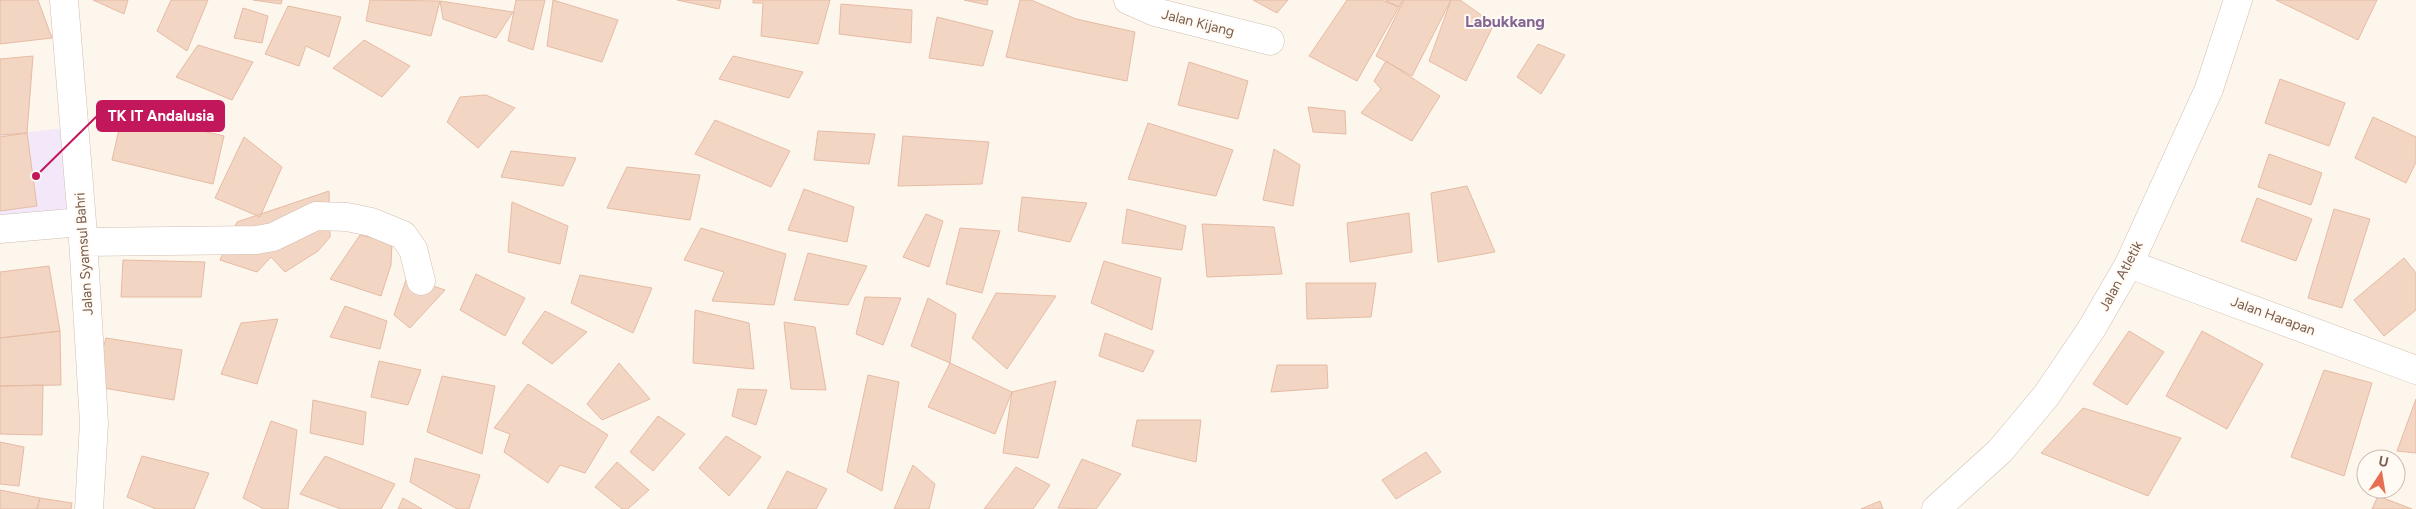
<svg xmlns="http://www.w3.org/2000/svg" width="2416" height="509" viewBox="0 0 2416 509" font-family="Figtree,sans-serif">
  <rect width="100%" height="100%" fill="#fdf6ec"/>
  <path fill="#f3e8fa" d="M66,128L75,216L0,222V135Z"/>
  <path fill="#f3d5c3" stroke="#e6bba3" d="M0,0H38L52,38L0,44Z
    M93,0H128L124,14Z
    M171,0H208L187,51L157,31Z
    M253,0H282L281,4Z
    M370,0L440,1L431,36L366,21Z
    M516,0H545L533,50L508,41Z
    M553,0L618,20L602,62L547,46Z
    M677,0H721L719,9Z
    M753,0H830L818,44L761,36L763,3H753Z
    M964,0H988L987,5Z
    M1020,0H1031L1076,19L1135,32L1127,81L1006,57Z
    M1253,0H1288L1277,13Z
    M1347,0H1381L1399,7L1357,81L1309,56Z
    M1385,0H1403L1399,7Z
    M1404,0H1451L1412,76L1376,56Z
    M1451,0H1460L1494,24L1466,81L1429,61Z
    M2276,0H2377L2358,40Z
    M440,1L513,12L496,38L443,19Z
    M841,4L912,10L911,43L839,34Z
    M288,6L341,17L329,57L306,46L299,66L265,54Z
    M243,8L268,16L262,43L234,38Z
    M937,17L993,31L983,66L929,58Z
    M364,40L410,66L382,97L333,68Z
    M1538,44L1565,55L1541,94L1517,77Z
    M198,45L253,62L232,100L176,77Z
    M33,56L27,133L0,135V59Z
    M733,56L803,72L789,98L719,79Z
    M1386,61L1440,96L1412,141L1361,113L1381,89L1374,81Z
    M1189,62L1248,81L1238,119L1178,105Z
    M2280,79L2345,103L2329,146L2265,123Z
    M486,95L515,108L478,148L447,122L460,97Z
    M1308,107L1345,111L1346,134L1313,132Z
    M123,112L224,136L213,184L112,160Z
    M2373,117L2416,137V162L2406,183L2355,158Z
    M715,120L790,151L771,187L695,154Z
    M1148,123L1233,150L1216,196L1128,179Z
    M818,131L875,134L869,164L814,160Z
    M27,133L37,206L0,211V137Z
    M903,136L989,142L982,184L898,186Z
    M244,137L282,167L260,217L215,198Z
    M1274,149L1300,165L1293,206L1263,200Z
    M511,151L576,158L563,186L501,177Z
    M2269,154L2322,173L2311,205L2258,187Z
    M627,167L700,175L690,220L607,208Z
    M1467,186L1495,252L1438,262L1431,193Z
    M804,189L854,207L847,242L788,230Z
    M329,191L330,237L318,251L285,272L271,257L257,272L220,260L237,222Z
    M1022,197L1087,203L1070,242L1018,231Z
    M2257,198L2312,219L2296,261L2241,241Z
    M512,202L568,226L560,264L508,252Z
    M1127,209L1186,226L1182,250L1122,243Z
    M2334,209L2370,219L2342,308L2308,298Z
    M1409,213L1412,252L1350,262L1347,223Z
    M926,214L943,221L929,267L903,257Z
    M1202,224L1274,227L1282,274L1207,277Z
    M701,228L786,254L774,305L712,301L724,272L684,260Z
    M960,228L1000,231L982,293L946,284Z
    M360,235L392,242L391,265L381,296L330,279Z
    M808,253L867,266L848,305L794,300Z
    M2404,258L2416,273V310L2384,336L2354,300Z
    M123,260L205,262L201,297H121Z
    M1104,261L1161,278L1152,330L1091,303Z
    M49,266L60,331L0,338V272Z
    M476,274L525,298L505,336L460,310Z
    M580,275L652,288L633,333L571,303Z
    M407,277L445,290L410,328L394,315Z
    M1306,283H1376L1371,317L1307,319Z
    M996,293L1056,296L1007,369L972,338Z
    M865,297L901,298L883,345L856,334Z
    M928,298L956,314L950,363L911,346Z
    M345,306L387,321L380,349L330,337Z
    M695,310L749,323L754,369L693,363Z
    M545,311L587,332L552,364L522,343Z
    M278,319L257,384L221,374L241,323Z
    M784,322L815,327L826,390L791,389Z
    M60,331L61,385L0,386V338Z
    M2129,331L2164,352L2127,405L2093,384Z
    M2202,331L2263,364L2227,429L2166,396Z
    M1105,333L1154,351L1143,372L1099,356Z
    M106,338L182,350L174,400L92,386Z
    M379,361L421,370L408,405L371,397Z
    M619,363L650,399L602,420L587,404Z
    M950,363L1012,392L995,434L928,407Z
    M1277,365H1327L1328,388L1271,392Z
    M2324,370L2372,383L2344,476L2291,457Z
    M868,375L899,382L882,491L847,472Z
    M442,376L495,386L482,454L427,432Z
    M1056,381L1038,458L1003,453L1012,392Z
    M528,384L608,435L585,473L560,465L548,483L504,452L510,434L494,428Z
    M43,385L42,435L0,434V386Z
    M738,389L767,390L756,425L732,416Z
    M2416,399V453L2397,451Z
    M313,400L366,412L363,445L310,433Z
    M2083,408L2181,438L2148,496L2041,453Z
    M658,416L685,434L653,471L630,452Z
    M1137,420H1201L1196,462L1132,446Z
    M271,421L297,430L288,509H264L243,498Z
    M726,436L761,457L729,496L699,468Z
    M0,442L24,447L19,486L0,484Z
    M1426,452L1441,472L1396,499L1382,480Z
    M142,456L209,473L194,509H156L127,497Z
    M325,456L395,484L381,509H341L300,494Z
    M415,458L480,475L469,509H457L410,482Z
    M1082,459L1121,474L1096,509L1058,508Z
    M617,462L649,490L628,509H622L595,487Z
    M913,465L935,484L929,509H894Z
    M1016,467L1050,485L1033,509H984Z
    M787,471L827,489L816,509H767Z
    M0,490L40,498L37,509H0Z
    M2378,496L2412,509H2372Z
    M40,498L72,503L71,509H37Z
    M403,498L422,509H398Z
    M1880,501L1883,509H1861Z"/>
  <g fill="none" stroke-linecap="round" stroke-linejoin="round">
    <defs>
      <path id="minor" d="M64,0L82,222L94,423L89,509
        M1128,0L1155,12L1270,41
        M0,229L82,222
        M83,242L256,240L273,237L316,216L347,217L371,222L403,235L413,249L421,281
        M2129,264L2416,370
        M1936,509L2000,451L2046,396L2092,328L2129,264L2209,89L2238,0"/>
    </defs>
    <use href="#minor" stroke="#d1beb0" stroke-width="29"/>
    <use href="#minor" stroke="#fff" stroke-width="28"/>
  </g>
  <g text-anchor="middle" dominant-baseline="central" stroke-width="4" stroke-linejoin="round" paint-order="stroke">
    <g font-size="14" fill="#7a5c4d" stroke="#fffaf3">
      <text transform="translate(1198 23) rotate(14)">Jalan Kijang</text>
      <text transform="translate(84 254) rotate(-94)">Jalan Syamsul Bahri</text>
      <text transform="translate(2121 276) rotate(-62)">Jalan Atletik</text>
      <text transform="translate(2273 316) rotate(20)">Jalan Harapan</text>
    </g>
    <g font-size="16" font-weight="bold" fill="#846695" stroke="#fffaf3">
      <text x="1505" y="21">Labukkang</text>
    </g>
  </g>
  <path fill="none" stroke="#c2185b" stroke-width="2" d="M36 176L97 116"/>
  <circle fill="#c2185b" stroke="#fffaf3" stroke-width="2" cx="36" cy="176" r="5"/>
  <rect fill="#c2185b" stroke="#c2185b" stroke-width="2" x="97" y="101" width="127" height="30" rx="5"/>
  <g font-size="15" text-anchor="middle" font-weight="bold" fill="#fff">
    <text x="161" y="121">TK IT Andalusia</text>
  </g>
  <g transform="translate(2381 474) rotate(12)"><circle r="24" fill="#fffaf3" stroke="#cabbb1"/>
  <path d="M0-4L9 19L0 12L-9 19Z" fill="#e76f51"/>
  <text y="-8" font-size="14" font-weight="bold" text-anchor="middle" fill="#7a5c4d">U</text>
  </g>
</svg>
